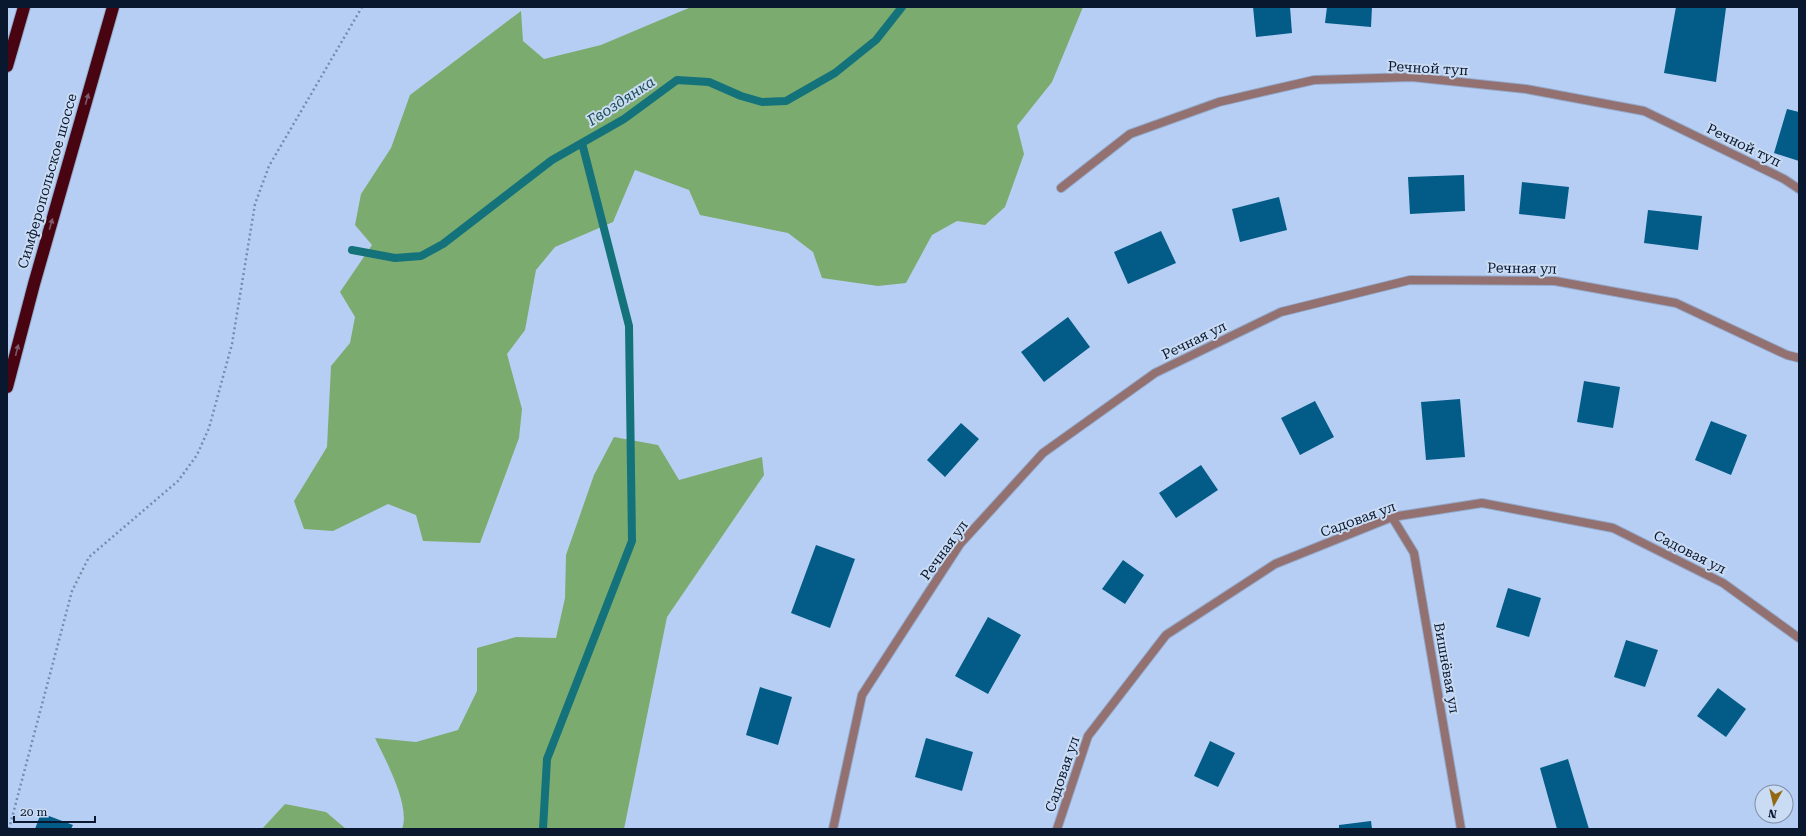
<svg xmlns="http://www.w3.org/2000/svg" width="1806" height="836" viewBox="0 0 1806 836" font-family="'Roboto Serif',serif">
  <rect width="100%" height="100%" fill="#b6cef3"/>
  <path fill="#7cab6f" d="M691,7H1083L1052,82L1017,126L1024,154L1005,207L985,225L957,221L932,235L906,283L878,286L822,278L813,252L788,233L700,215L689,190L635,170L613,222L555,247L536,270L525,330L507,354L522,409L519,438L480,543L423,541L416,515L388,504L333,531L304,529L294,501L327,447L331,366L350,343L355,317L340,292L372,245L355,225L361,194L391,148L410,95L521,11L523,41L544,59L601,45Z
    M614,437L658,445L679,480L762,457L764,475L667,617L624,829H402C411,806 385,759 375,738L416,742L458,730L477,691V648L516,637L556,638L565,598L566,555L594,475Z
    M285,804L326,812L346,829H262Z"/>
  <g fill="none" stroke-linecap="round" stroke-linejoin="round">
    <path stroke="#14727b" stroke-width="8" d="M352,250L395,258L421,256L443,244L552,160L624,119L677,80L709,82L741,96L762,102L786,101L835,73L876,40L902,7
      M543,829L547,759L632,541L629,326L582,143"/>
  </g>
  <path fill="#025c87" d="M1253,7H1290L1292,33L1256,37Z
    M1327,7H1372L1371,27L1325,23Z
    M1676,7L1726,8L1716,82L1664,73Z
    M1787,109L1799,112V161L1774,153Z
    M1464,175L1465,211L1410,214L1408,177Z
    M1522,182L1569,187L1565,219L1519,214Z
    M1279,197L1287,230L1240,242L1232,209Z
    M1648,210L1702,216L1698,250L1644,243Z
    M1161,231L1176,263L1128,284L1114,252Z
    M1068,317L1090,347L1044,382L1021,352Z
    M1584,381L1620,387L1613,428L1577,422Z
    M1460,399L1465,457L1426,460L1421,402Z
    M1315,401L1334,437L1300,455L1281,418Z
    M1711,421L1747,435L1731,475L1695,460Z
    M961,423L979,439L945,477L927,460Z
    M1201,465L1218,490L1176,518L1159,493Z
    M816,545L855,559L830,628L791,613Z
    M1123,560L1144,575L1125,604L1102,589Z
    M1508,588L1541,598L1529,637L1496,627Z
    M988,617L1021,635L988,694L955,676Z
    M1626,640L1658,650L1645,687L1614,677Z
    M760,687L792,697L778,745L746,735Z
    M1718,688L1746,709L1726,737L1697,716Z
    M926,738L973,752L962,791L915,777Z
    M1210,741L1235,753L1218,787L1194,776Z
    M1568,759L1589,829H1557L1540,768Z
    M41,813L73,825L71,829H35Z
    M1371,821L1372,829H1339V825Z"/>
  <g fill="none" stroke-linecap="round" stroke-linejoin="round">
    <defs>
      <path id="service" d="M833,829L862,695L960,544L1043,453L1155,373L1281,312L1410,280L1555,281L1676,303L1787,355L1799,358"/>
      <path id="minor" d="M1061,188L1130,134L1219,102L1314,80L1412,77L1526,89L1644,111L1784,179L1799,189
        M1392,517L1414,553L1461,829
        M1057,829L1088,736L1166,635L1275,564L1392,517L1482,503L1613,528L1723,583L1799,638"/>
      <path id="motorway" d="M7,66L24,7
        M7,387L34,284L113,7"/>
    </defs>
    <use href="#service" stroke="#93aacc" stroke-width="10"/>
    <use href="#minor" stroke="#93aacc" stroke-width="10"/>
    <use href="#motorway" stroke="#93aacc" stroke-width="14"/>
    <path stroke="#778cac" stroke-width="2.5" stroke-dasharray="2 3" stroke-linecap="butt" d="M9,829L72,591L89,557L178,481L197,455L209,428L232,344L255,204L269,166L362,7"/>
    <use href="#service" stroke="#937170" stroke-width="8"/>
    <use href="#minor" stroke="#937170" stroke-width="8"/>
    <use href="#motorway" stroke="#480410" stroke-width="12"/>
  </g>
  <defs><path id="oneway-solid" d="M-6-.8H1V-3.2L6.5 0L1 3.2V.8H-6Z"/></defs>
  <g fill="#7c5a6b">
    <use href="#oneway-solid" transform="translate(87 99) rotate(-74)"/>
    <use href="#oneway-solid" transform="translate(51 224) rotate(-74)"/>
    <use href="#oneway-solid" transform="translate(17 350) rotate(-76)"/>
  </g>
  <g text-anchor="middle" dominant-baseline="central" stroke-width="4" stroke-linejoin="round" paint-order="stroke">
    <g font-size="14" fill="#09182e" stroke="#cadbf4">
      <text transform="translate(1428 68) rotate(3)">Речной туп</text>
      <text transform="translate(1744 145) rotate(26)">Речной туп</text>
      <text transform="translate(47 181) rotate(-74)">Симферопольское шоссе</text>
      <text transform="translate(1522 268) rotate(1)">Речная ул</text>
      <text transform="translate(1194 340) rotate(-26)">Речная ул</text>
      <text transform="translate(1358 519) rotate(-20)">Садовая ул</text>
      <text transform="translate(944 550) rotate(-54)">Речная ул</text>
      <text transform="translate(1690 552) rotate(27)">Садовая ул</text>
      <text transform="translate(1447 668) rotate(80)">Вишнёвая ул</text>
      <text transform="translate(1062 774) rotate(-71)">Садовая ул</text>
    </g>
    <g font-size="15" font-style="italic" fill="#1e4f51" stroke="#cadbf4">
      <text transform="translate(621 101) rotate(-33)">Гвоздянка</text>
    </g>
  </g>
  <rect width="1806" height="836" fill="none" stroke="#09182e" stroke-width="16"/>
  <g transform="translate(1774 804) rotate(188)"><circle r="19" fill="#cadbf4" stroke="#7d8da5"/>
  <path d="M0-3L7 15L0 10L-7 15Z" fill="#926811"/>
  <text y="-6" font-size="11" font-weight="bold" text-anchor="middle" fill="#09182e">N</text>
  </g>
  <path d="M14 816v6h81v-6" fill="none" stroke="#09182e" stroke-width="2"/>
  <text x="20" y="816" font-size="12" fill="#09182e" stroke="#cadbf4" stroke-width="3" paint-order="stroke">20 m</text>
</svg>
